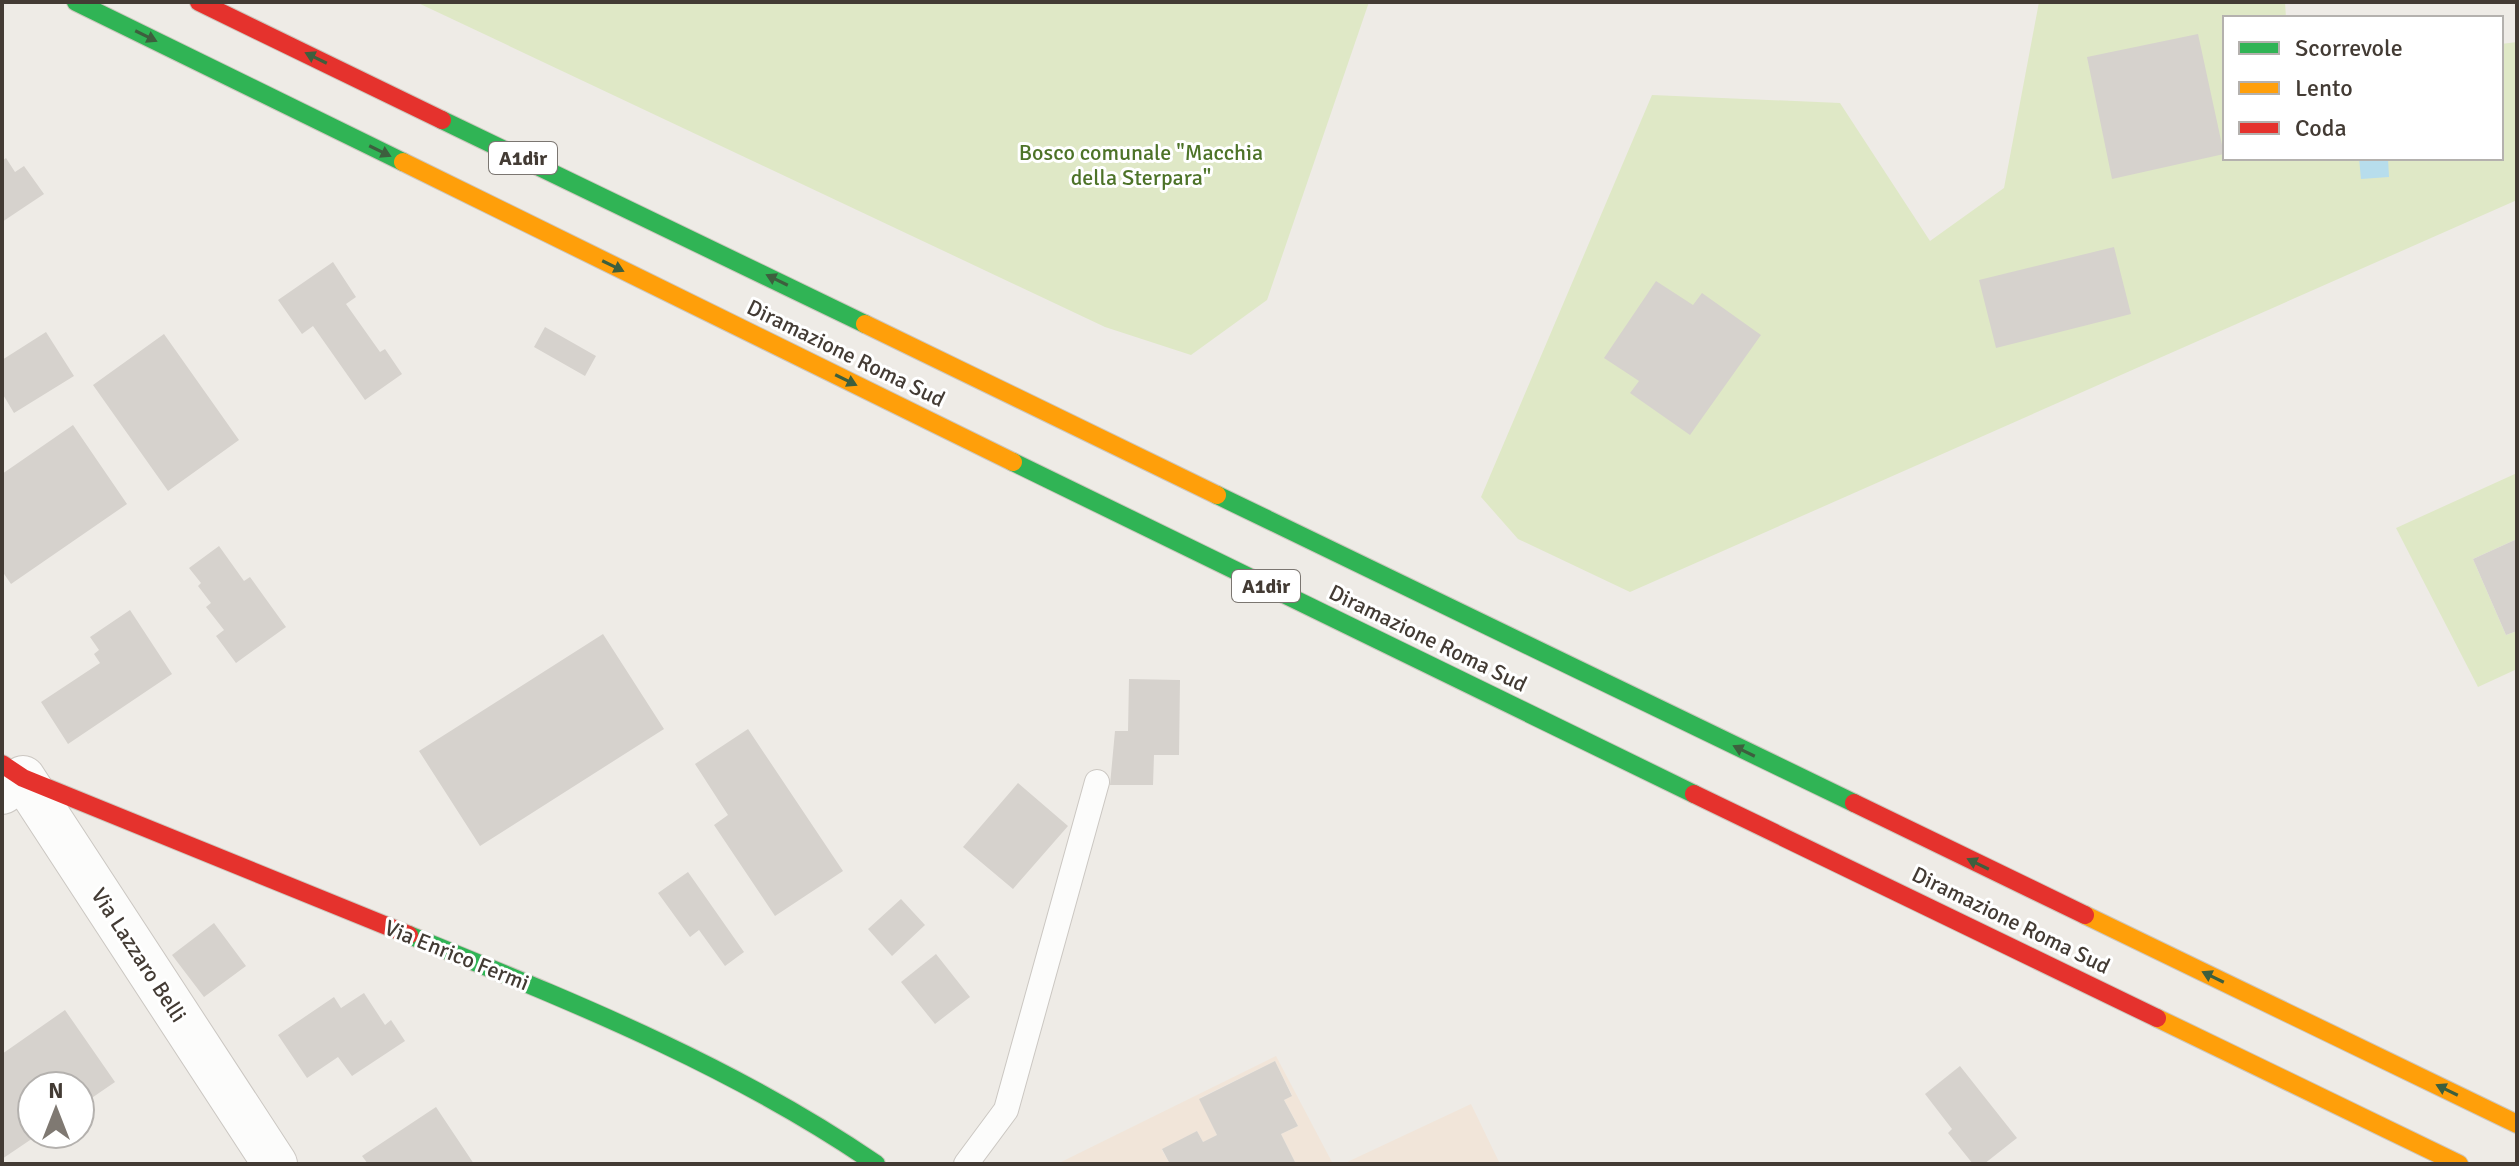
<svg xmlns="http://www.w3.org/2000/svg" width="2519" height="1166" viewBox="0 0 2519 1166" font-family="Signika,sans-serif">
  <rect width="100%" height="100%" fill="#eeebe6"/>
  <path fill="#f1e5d9" d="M1276,1056L1333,1164H1296L1281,1134L1298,1126L1284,1100L1292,1095L1275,1061L1200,1098L1217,1135L1203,1142L1197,1131L1162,1150L1170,1164H1057Z
    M1471,1104L1500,1164H1343Z"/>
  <path fill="#dfe8c6" d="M416,2H1369L1267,300L1191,355L1105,327Z
    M2039,2H2285L2286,18H2225V158H2501V44L2517,42V200L1630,592L1518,539L1481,497L1652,95L1840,103L1930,241L2004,188Z
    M2517,473V539L2473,559L2506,635L2517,631V669L2478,687L2396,528Z"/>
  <path fill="#b7ddec" d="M2359,158H2388L2389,177L2361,179Z"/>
  <path fill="#d6d2cd" d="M2198,34L2224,154L2112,179L2087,57Z
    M6,158L15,172L24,166L44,194L2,222V161Z
    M2114,247L2131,314L1996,348L1979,280Z
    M333,262L356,297L346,304L380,352L385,349L402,374L365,400L313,326L302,334L278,300Z
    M1656,281L1693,305L1702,293L1761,335L1690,435L1630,393L1639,381L1604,358Z
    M545,327L596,356L585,376L534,347Z
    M46,332L74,376L14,413L2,393V360Z
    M164,334L239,440L168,491L93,385Z
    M73,425L127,504L11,584L2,571V474Z
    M2517,539V631L2506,635L2473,559Z
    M219,546L244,581L250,577L286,627L236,663L216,636L224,630L206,607L211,603L198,586L201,583L189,568Z
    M130,610L172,674L68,744L41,702L100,663L94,654L99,650L90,637Z
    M603,634L664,729L480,846L419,751Z
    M1129,679L1180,680L1179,755H1154L1153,785H1110L1115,731H1128Z
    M748,729L843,871L775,916L714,825L728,815L695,764Z
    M1018,783L1068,826L1013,889L963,847Z
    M688,872L744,952L725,966L699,930L690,937L658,893Z
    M901,899L925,925L892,956L868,929Z
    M214,923L246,966L204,997L172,955Z
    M936,954L970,997L935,1024L901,982Z
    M364,993L385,1025L391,1020L405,1041L352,1076L338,1057L307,1078L278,1035L334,997L341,1008Z
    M65,1010L115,1082L80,1106V1086H32V1134H39L2,1159V1054Z
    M1275,1061L1292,1096L1284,1100L1298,1126L1281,1134L1296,1164H1170L1162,1149L1197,1131L1203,1142L1217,1135L1199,1099Z
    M1960,1066L2017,1138L1984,1164H1973L1948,1133L1952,1129L1925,1094Z
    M436,1107L474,1164H368L362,1156Z"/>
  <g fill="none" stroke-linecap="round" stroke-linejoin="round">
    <defs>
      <path id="lane" d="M966,1164L1006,1110L1097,782"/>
      <path id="street" d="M2,792L23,778L275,1164"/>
      <path id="fast" d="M76,2L403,162
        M442,120L865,324
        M1013,462L1694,794
        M1217,495L1854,803
        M409,935C570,1001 732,1065 876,1164"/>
      <path id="slow" d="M403,162L1013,462
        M865,324L1217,495
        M2085,915L2517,1124
        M2157,1018L2459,1164"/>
      <path id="jam" d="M199,2L442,120
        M2,764L23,778L409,935
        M1694,794L2157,1018
        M1854,803L2085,915"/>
    </defs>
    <use href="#lane" stroke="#cbc7c2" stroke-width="26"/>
    <use href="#street" stroke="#cbc7c2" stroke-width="46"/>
    <use href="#fast" stroke="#cdc7be" stroke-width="20"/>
    <use href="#slow" stroke="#cdc7be" stroke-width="20"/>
    <use href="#jam" stroke="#cdc7be" stroke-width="20"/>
    <use href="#lane" stroke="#fcfcfb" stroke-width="24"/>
    <use href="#street" stroke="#fcfcfb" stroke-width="44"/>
    <use href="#fast" stroke="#30b455" stroke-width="18"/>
    <use href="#slow" stroke="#ff9f0a" stroke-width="18"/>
    <use href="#jam" stroke="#e5322d" stroke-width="18"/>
  </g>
  <defs><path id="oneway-solid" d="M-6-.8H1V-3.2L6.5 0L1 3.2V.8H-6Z" transform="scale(2)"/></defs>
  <g fill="#3d5f3e">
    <use href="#oneway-solid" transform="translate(146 36) rotate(26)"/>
    <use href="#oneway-solid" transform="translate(316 58) rotate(-154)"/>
    <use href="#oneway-solid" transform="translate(380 151) rotate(26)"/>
    <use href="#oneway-solid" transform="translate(613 266) rotate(26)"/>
    <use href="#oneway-solid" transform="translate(777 280) rotate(-154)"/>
    <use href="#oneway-solid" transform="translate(846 380) rotate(26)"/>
    <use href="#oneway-solid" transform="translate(1744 751) rotate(-154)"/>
    <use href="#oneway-solid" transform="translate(1978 864) rotate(-154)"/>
    <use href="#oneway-solid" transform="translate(2213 977) rotate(-154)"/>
    <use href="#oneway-solid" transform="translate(2447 1090) rotate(-154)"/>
  </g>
  <g text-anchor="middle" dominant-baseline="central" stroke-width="6" stroke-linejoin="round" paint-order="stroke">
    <g fill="#fff" stroke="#7b7671" stroke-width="2">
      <rect x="489" y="142" width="68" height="32" rx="6"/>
      <rect x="1232" y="570" width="68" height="32" rx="6"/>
    </g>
    <g font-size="20" font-weight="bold" fill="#433b34">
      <text x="523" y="158">A1dir</text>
      <text x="1266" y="586">A1dir</text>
    </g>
    <g font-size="22" fill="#4d7328" stroke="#fff">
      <text x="1141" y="152">Bosco comunale "Macchia<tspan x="1141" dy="25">della Sterpara"</tspan></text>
    </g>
    <g font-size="22" fill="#433b34" stroke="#fff">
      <text transform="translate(846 353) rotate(26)">Diramazione Roma Sud</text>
      <text transform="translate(1428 638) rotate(26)">Diramazione Roma Sud</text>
      <text transform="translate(2011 920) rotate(26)">Diramazione Roma Sud</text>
      <text transform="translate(139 955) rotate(57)">Via Lazzaro Belli</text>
      <text transform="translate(457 955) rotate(22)">Via Enrico Fermi</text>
    </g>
  </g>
  <rect width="2519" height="1166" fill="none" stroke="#433b34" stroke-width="8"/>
  <rect x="2223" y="16" width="280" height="144" fill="#ffffff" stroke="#b4b1ae" stroke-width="2"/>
  <rect x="2239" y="42" width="40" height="12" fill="#30b455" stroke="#b4b1ae" stroke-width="2"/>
  <text x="2295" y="56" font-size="24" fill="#433b34">Scorrevole</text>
  <rect x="2239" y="82" width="40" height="12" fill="#ff9f0a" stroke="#b4b1ae" stroke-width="2"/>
  <text x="2295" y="96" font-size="24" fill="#433b34">Lento</text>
  <rect x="2239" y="122" width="40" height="12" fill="#e5322d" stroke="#b4b1ae" stroke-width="2"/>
  <text x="2295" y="136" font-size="24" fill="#433b34">Coda</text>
  <g transform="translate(56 1110)"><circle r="38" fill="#ffffff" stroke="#b4b1ae" stroke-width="2"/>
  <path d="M0-6L14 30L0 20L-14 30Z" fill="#7f7972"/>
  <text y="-12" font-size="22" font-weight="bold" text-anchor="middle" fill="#433b34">N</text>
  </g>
</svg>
